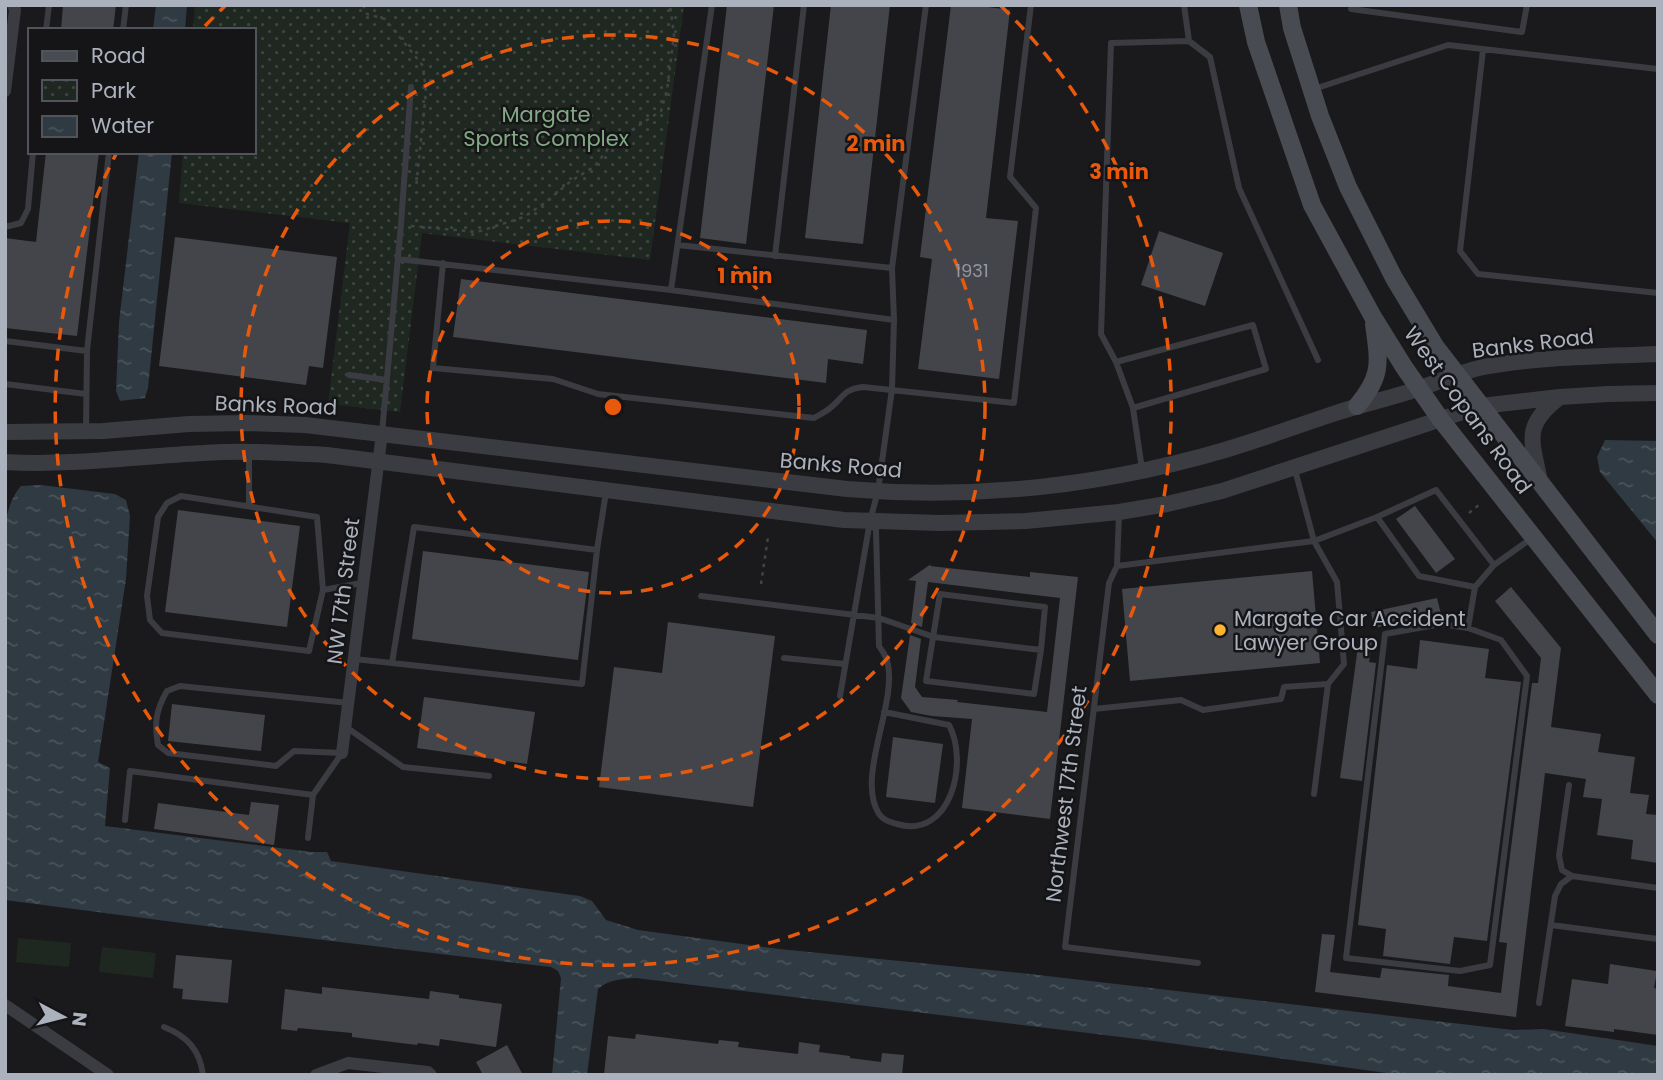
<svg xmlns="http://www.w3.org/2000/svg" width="1663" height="1080" viewBox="0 0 1663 1080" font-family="Poppins,sans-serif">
  <defs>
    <pattern id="park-dots" width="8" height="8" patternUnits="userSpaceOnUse" patternTransform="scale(1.75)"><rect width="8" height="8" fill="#1f2820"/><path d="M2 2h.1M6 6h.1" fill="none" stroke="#3d453e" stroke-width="1.8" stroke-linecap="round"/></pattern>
    <pattern id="water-ripples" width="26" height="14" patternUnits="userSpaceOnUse" patternTransform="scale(1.75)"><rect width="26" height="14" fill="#2f3a42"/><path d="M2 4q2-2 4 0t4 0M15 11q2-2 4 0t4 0" fill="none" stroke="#4a545b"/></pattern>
  </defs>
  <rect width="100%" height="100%" fill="#1a1a1d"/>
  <path fill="#1f2820" d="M18,938L71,943L69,967L16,962Z
    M102,947L156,953L153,978L99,972Z"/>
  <path fill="url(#park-dots)" d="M195,5H684L650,260L422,233L400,412L328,404L350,223L179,203L183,152H254V30H193Z"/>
  <path fill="url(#water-ripples)" d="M156,5H187L185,30H153Z
    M139,152H172L148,388L145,398L120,401L116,391L119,322Z
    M1605,440L1658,441V543L1600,472L1597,457Z
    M41,485L115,494L126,500L130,516L126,579L98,762L110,768L105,826L311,852H327L331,861L580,896L592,901L606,920L638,930L779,949L1021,973L1513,1030L1543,1029L1658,1046V1075H1401L1162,1042L636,978C622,979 609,979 598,989L587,1075H552L561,978L558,971L551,967L197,925L5,900V524C8,511 11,497 21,486Z"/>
  <path fill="#44454a" d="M63,5H116L113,30H61Z
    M727,5H774L746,244L700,238Z
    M831,5H890L863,244L805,238Z
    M951,5H973L1010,10L986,218L1018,221L999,379L918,369L932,259L920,257Z
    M46,152H99L77,336L5,328V238L36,242Z
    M1159,231L1223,253L1205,306L1141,285Z
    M175,237L337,257L323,368L309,366L306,385L159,366Z
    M461,279L867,330L863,364L828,359L826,383L453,337Z
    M1415,506L1455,559L1436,573L1396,519Z
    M178,510L300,526L287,627L165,612Z
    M423,551L589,572L578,660L412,639Z
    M931,564L930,566L1030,577V572L1078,577L1050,819L962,808L972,719L932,716L911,712L901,698L910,635L921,639L915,687L922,697L958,700L957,702L1047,712L1060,598L928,582L922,627L911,623L916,581L908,580Z
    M1312,571L1320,663L1130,681L1122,589Z
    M1511,587L1561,648L1551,727L1601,734L1598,752L1635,757L1630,793L1649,795L1646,814L1658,815V863L1631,859L1633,840L1597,835L1602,799L1583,797L1586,779L1545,773L1516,1017L1315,992L1322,934L1335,935L1330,972L1380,978L1382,968L1449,975L1448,986L1501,993L1507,943L1499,942L1532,683H1538L1541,658L1495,601Z
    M1437,598L1441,614L1374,628L1371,612Z
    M668,622L775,636L753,807L599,787L614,667L662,673Z
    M1359,639L1372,641L1369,662L1376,663L1362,781L1340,778Z
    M1420,640L1489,649L1485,678L1521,682L1487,941L1454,937L1450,964L1383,956L1386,929L1358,925L1387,665L1417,669Z
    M424,697L535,712L527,764L417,748Z
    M172,704L265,715L261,751L168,741Z
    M893,737L943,744L935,803L886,797Z
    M251,802L279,805L274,845L154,829L158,803L249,815Z
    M176,955L232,960L228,1003L182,999L183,989L173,988Z
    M1610,964L1657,971L1654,988L1658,989V1035L1614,1029V1032L1565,1026L1572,979L1608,984Z
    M322,987L429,999L430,991L459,995V998L502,1004L496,1047L440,1039L439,1046L418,1043L417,1045L352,1037V1033L298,1028L297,1031L281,1029L285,989L322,994Z
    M636,1034L718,1044L719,1040L739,1042L738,1047L798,1054L799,1042L820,1045L819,1052L850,1056V1058L881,1062L882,1053L904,1055L902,1075H670L653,1073V1075H604L608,1036L635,1039Z
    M507,1045L523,1075H483L476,1062Z"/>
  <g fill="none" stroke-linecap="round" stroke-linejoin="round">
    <path stroke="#414349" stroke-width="2.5" stroke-dasharray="3.5 5" stroke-linecap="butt" d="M363,5L367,14L385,19L423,66L426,92L416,188
      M411,226L477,232L524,217L546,202L571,181L595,166L608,149L627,133L661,111L667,90L674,35L670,5
      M1469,513L1480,504
      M761,584L768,537"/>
    <path stroke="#3b3c42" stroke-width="6" d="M712,5L671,290L894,320
      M1184,5L1189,41
      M1351,9L1522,32L1527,5
      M46,30L49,5
      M123,30L126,5
      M1483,50L1460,251L1478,274L1658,293
      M1314,89L1448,45L1658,69
      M5,227L21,223L28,209L33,152
      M678,245L892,268
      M775,256L804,5
      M398,259L671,290
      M443,263L433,368L553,379L598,394L814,418C819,415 825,412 829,409C845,397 841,390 863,387L1014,403L1036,208L1010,177L1031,5
      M5,341L87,351L109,152
      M1116,362L1253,325L1266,369L1133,408
      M349,375L387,380
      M5,384L86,394
      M86,430L87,351
      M382,433L401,224L411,87
      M1142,469L1133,408L1116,362L1101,334L1111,43L1189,41L1210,57L1239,188L1318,360
      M1295,470L1314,541L1337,582L1344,664L1328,684
      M249,506V452
      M1119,514L1117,566L1109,583L1065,947L1198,963
      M1377,517L1419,576L1475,587
      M871,523L876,530L879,646C882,650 885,655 887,660C899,702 855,776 879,814C884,821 890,822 897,824C951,840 969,762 949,725L884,712
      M597,550L582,684L392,663L414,527L597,550L606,492
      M1117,566L1314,541L1377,517L1436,490L1494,565L1532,538
      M323,590L317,517L181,496L167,503L158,517L147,596L150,620L162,633L309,651L323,590L362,583
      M701,596L879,618L934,637L1041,650L1045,607L940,594L926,681L1034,694L1041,650
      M1468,628L1441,624L1385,634L1346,958L1460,971L1490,965L1527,676L1501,640L1468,628L1475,587L1494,565
      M784,658L845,664
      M354,659L392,663
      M840,696L870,521L878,491L892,389L894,320L892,268L926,5
      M1094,709L1181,700L1203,710L1281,699L1284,687L1328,684L1314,794
      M346,727L403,767L489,776
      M342,753L294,751L276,766L168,753L158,745C154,723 156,710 167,691L180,686L349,703
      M1569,785L1559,856L1562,870L1572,876L1658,888
      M125,820L130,771L313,795L342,753
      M308,838L313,795
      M1551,925L1658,939
      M1539,1003L1555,896L1561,884L1572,876
      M164,1027C187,1036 200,1050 203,1075"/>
    <path stroke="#3b3c42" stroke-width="12" d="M5,91L15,10L13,5
      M342,753L382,433
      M5,1005L108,1075
      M316,1075L348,1063L428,1072L431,1075"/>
    <path stroke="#3b3c42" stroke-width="16" d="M5,432L103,431L189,424L246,423L305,425L847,489C975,500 1102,486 1225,450C1262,439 1299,425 1336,413C1363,404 1391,398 1418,389C1439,382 1460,372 1483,367C1539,357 1601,356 1658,354
      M5,462C72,466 138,456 204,453C245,450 286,453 327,455L844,520L940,523L1026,521L1119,512L1167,504L1222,491L1481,406L1560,397L1608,394L1658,393
      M1540,482C1532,440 1522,426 1560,397"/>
    <path stroke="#494b52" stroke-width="18" d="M1248,5L1256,42L1312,205L1373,317L1404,367L1441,420L1658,695
      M1288,5L1292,28L1320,116L1348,187L1394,278L1435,346L1658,635
      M1357,406C1383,375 1379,362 1374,324"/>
  </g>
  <g fill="none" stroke="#e8590c" stroke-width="3.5" stroke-dasharray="12 9">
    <circle cx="613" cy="407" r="186"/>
    <circle cx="613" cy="407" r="372"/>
    <path d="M205 26A558 558 0 0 1 225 6M1001 6A558 558 0 1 1 116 154"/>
  </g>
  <circle fill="#fdb231" stroke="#151518" stroke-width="2.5" cx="1220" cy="630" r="7"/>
  <g text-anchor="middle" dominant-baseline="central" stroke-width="5" stroke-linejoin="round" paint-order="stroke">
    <g font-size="18" fill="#9297a0">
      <text x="972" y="270">1931</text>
    </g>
    <g font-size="21" fill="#82a983" stroke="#151518">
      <text x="546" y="114">Margate<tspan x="546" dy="24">Sports Complex</tspan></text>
    </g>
    <g font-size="21" fill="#acb2bd" stroke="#151518">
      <text transform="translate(1533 343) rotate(-7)">Banks Road</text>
      <text transform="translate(276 405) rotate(2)">Banks Road</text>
      <text transform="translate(1468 410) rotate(54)">West Copans Road</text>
      <text transform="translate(841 465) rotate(5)">Banks Road</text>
      <text transform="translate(343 591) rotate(-83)">NW 17th Street</text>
      <text transform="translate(1066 794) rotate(-83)">Northwest 17th Street</text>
    </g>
    <g font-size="21" fill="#acb2bd" stroke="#151518" text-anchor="start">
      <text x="1234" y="618">Margate Car Accident<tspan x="1234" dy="24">Lawyer Group</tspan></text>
    </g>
  </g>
  <circle cx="613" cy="407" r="10" fill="#e8590c" stroke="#151518" stroke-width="3.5"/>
  <g font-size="21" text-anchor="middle" font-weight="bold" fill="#e8590c" stroke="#151518" stroke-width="5" stroke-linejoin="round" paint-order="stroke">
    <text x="876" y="151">2 min</text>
    <text x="1119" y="179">3 min</text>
    <text x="745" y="283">1 min</text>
  </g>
  <rect width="1663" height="1080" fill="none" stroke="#acb2bd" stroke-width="14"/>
  <rect x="28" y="28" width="228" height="126" fill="#151518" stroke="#51545a" stroke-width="2"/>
  <rect x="42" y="51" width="35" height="10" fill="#494b52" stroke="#51545a" stroke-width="2"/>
  <text x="91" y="63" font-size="21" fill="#acb2bd">Road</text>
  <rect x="42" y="80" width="35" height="21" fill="url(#park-dots)" stroke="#51545a" stroke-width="2"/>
  <text x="91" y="98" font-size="21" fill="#acb2bd">Park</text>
  <rect x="42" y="116" width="35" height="21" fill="url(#water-ripples)" stroke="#51545a" stroke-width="2"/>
  <text x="91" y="133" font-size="21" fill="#acb2bd">Water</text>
  <g transform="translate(63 1017) rotate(97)" stroke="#151518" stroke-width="5" paint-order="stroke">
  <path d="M0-5L12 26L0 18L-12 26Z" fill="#acb2bd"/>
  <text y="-10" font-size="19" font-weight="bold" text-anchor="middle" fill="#acb2bd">N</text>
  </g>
</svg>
